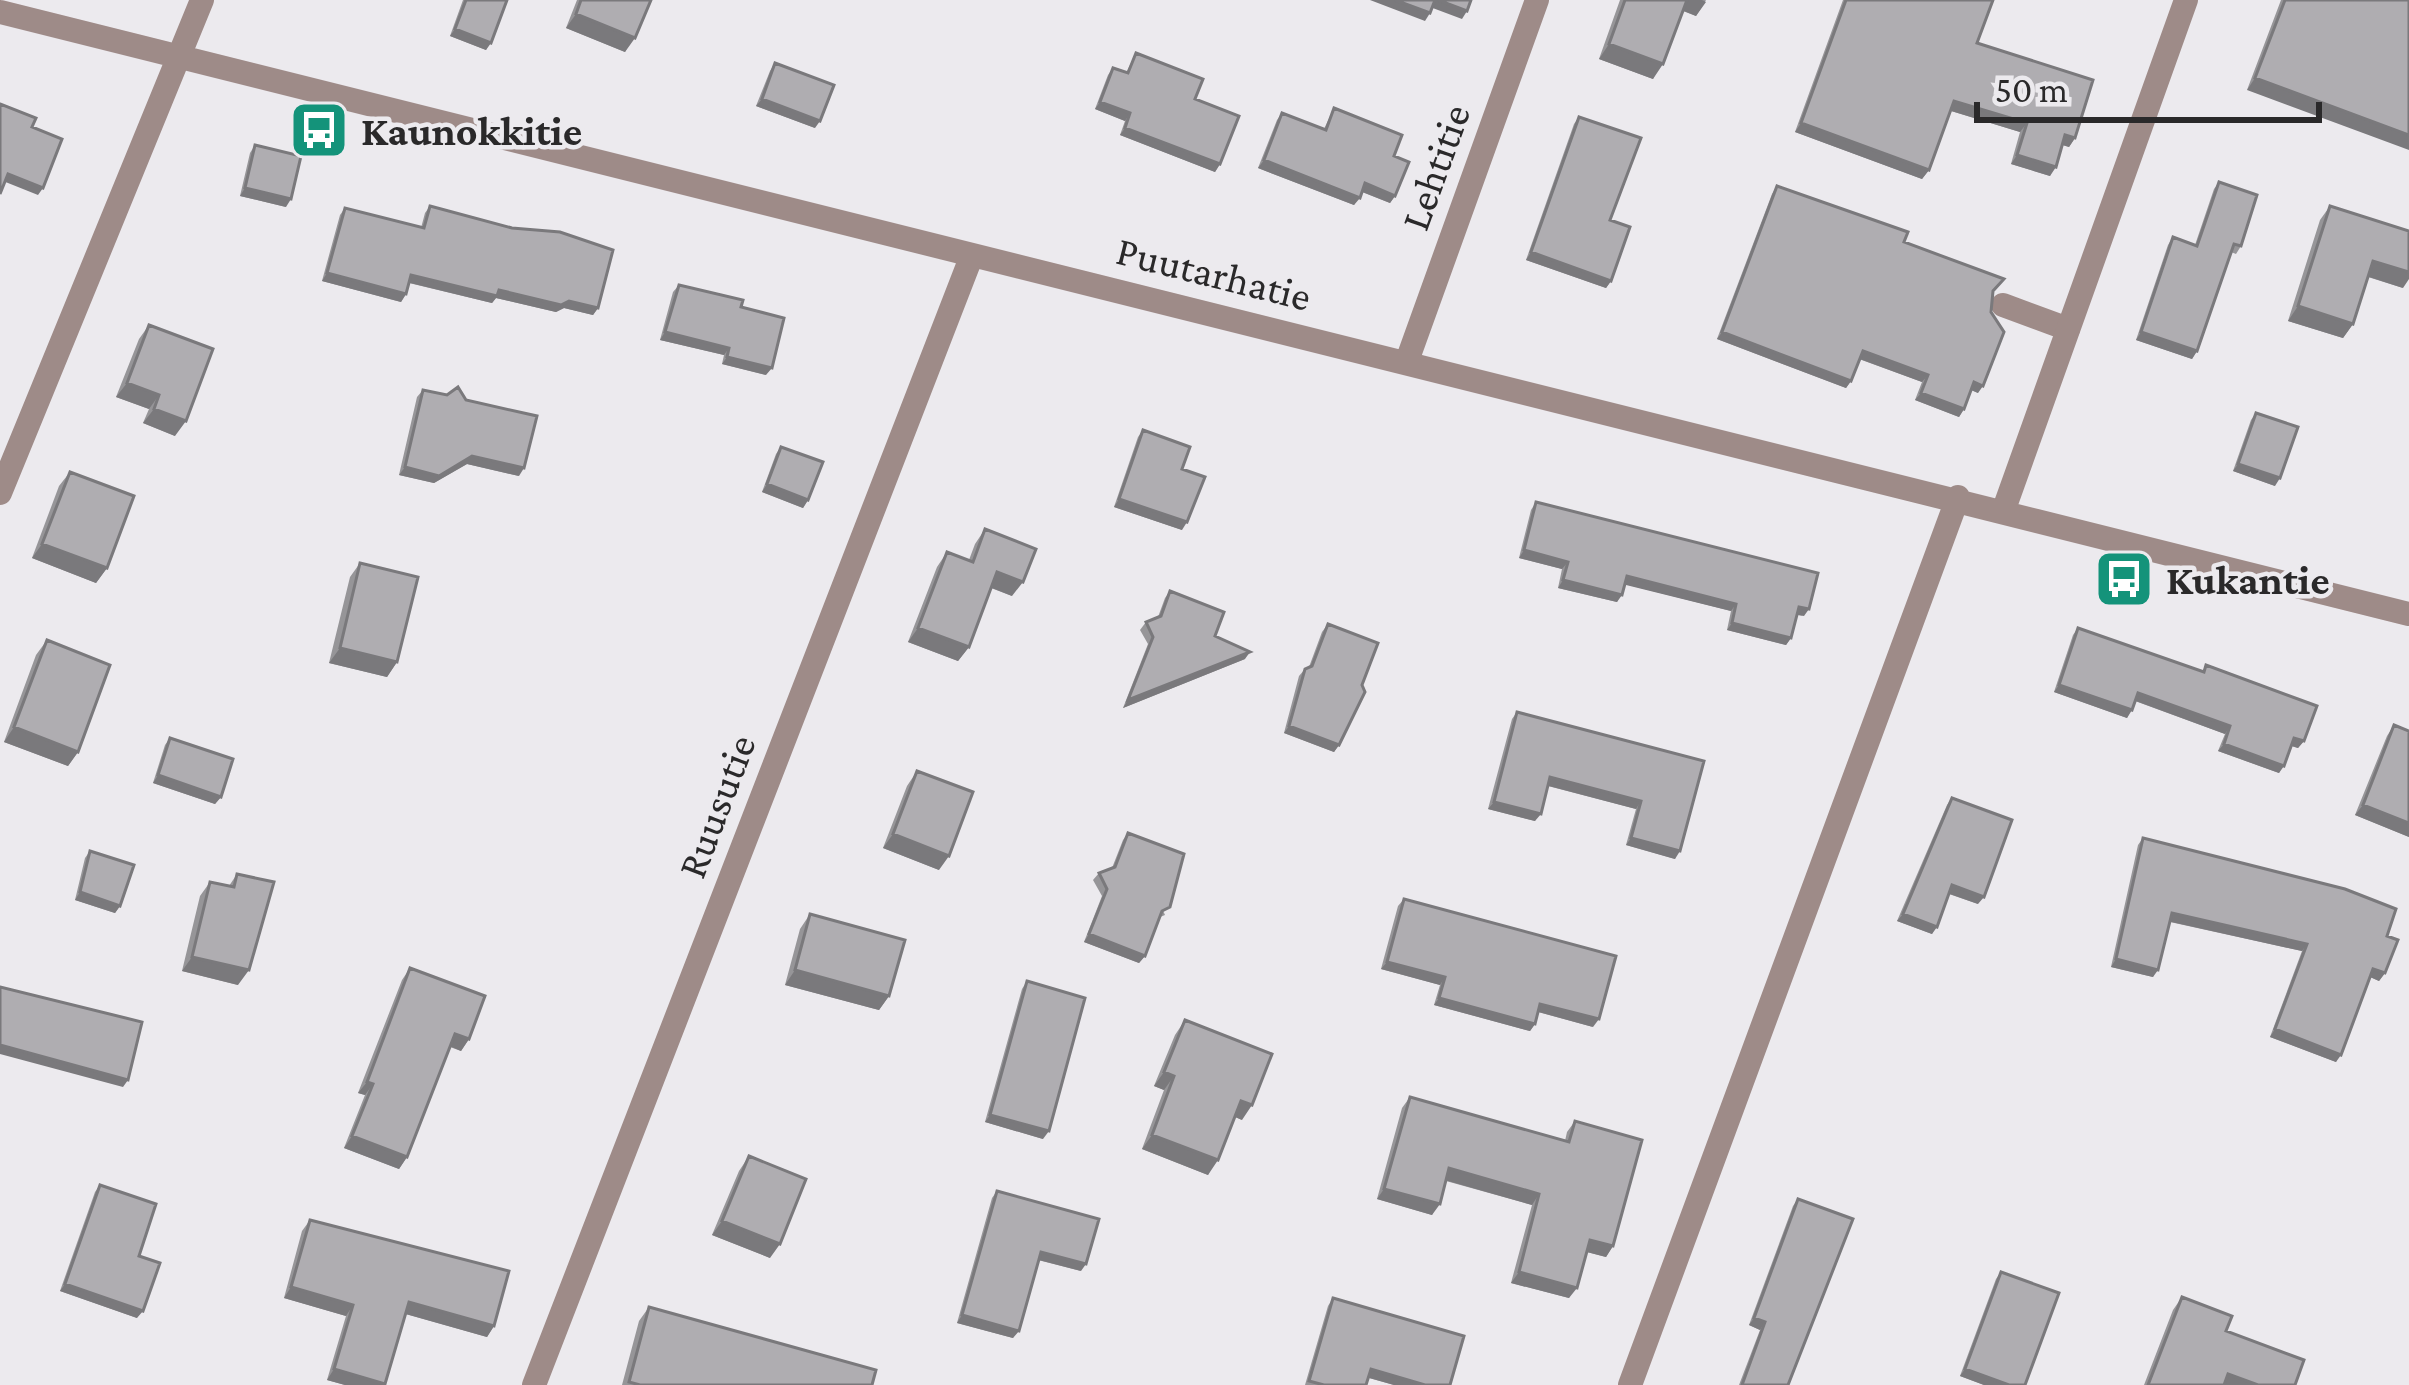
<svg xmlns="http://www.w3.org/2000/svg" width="2409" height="1385" viewBox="0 0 2409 1385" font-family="'Crimson Pro',serif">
  <rect width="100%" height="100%" fill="#eceaee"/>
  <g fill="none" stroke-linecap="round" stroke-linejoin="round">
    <path stroke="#9e8b88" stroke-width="24" d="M2003,305L2068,329"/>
    <path stroke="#9e8b88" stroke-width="24" d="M0,12L2409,614
      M1407,361L1537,0
      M0,493L202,0
      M2004,509L2186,0
      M534,1385L972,255
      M1630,1385L1958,497"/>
  </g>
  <path fill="#969598" d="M463,0H507L486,50L450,36Z
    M577,0H651L625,52L566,28Z
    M1620,0H1706L1696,16L1683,11L1653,79L1599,59Z
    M1843,0H1993L1977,43L2075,138L2069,147L2063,145L2050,176L2011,164L2020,132L1951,111L1929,170L1922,179L1795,132Z
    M2281,0H2409L2247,90Z
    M1136,53L1195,99L1220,164L1215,172L1120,135L1125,121L1095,109L1108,75L1113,68L1126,73Z
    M775,63L815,128L756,106L770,71Z
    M1334,108L1394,156L1395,196L1390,203L1362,192L1354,205L1258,168L1277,120L1282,113L1324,129Z
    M1579,117L1610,220L1611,281L1606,288L1526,260L1574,124Z
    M255,145L286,207L240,196L250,153Z
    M2219,182L2241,246L2236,254L2231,252L2197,351L2192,359L2136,340L2168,245L2173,237L2195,245L2214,189Z
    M1777,186L1904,242L1993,293L1978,393L1971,390L1964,409L1959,417L1915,400L1922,382L1859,359L1851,381L1846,388L1717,339L1772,194Z
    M430,206L598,308L593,315L564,308L556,312L496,298L492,303L409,283L406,294L401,302L322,281L340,215L345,208L421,228L425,213Z
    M2330,206L2403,288L2368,277L2353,324L2343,338L2288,321L2320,220Z
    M679,285L766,375L722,364L724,355L660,340L673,292Z
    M149,325L175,436L143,423L149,409L116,397L139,339Z
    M423,390L519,476L467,464L434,483L399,475L417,397Z
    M2256,413L2275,486L2233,471L2251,420Z
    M1143,430L1182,469V530L1114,507L1138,437Z
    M781,447L808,500L803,508L762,492L776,454Z
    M70,472L107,568L96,583L32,558L59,486Z
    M1536,502L1804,616L1797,615L1791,638L1786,645L1727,630L1731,611L1625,584L1617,602L1558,588L1562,569L1519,558L1531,510Z
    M985,529L1012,596L991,588L969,647L958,661L908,642L937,567L947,552L969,560L975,544Z
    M360,563L397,662L387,677L329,663L350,577Z
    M1170,591L1215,636L1245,659L1123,708L1148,644L1140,630L1146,622L1158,617L1165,598Z
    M1328,624L1339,745L1334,752L1284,733L1299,676L1305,669L1309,667L1322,632Z
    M2078,628L2202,672L2206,665L2304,741L2298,748L2291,746L2279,773L2218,751L2225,734L2135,701L2127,718L2054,692L2073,635Z
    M47,640L78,752L68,766L4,742L36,655Z
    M1517,712L1704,761L1675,859L1626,845L1636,809L1548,786L1535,821L1488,809L1512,719Z
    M2394,725L2409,731V837L2355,815L2387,736Z
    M170,738L221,797L215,804L153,783L165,745Z
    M917,771L939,870L883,848L907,786Z
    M1952,798L1978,904L1949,894L1932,934L1897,921L1947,805Z
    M1128,833L1165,915L1160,917L1145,956L1139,963L1084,942L1102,896L1093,880L1099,873L1112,868L1123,840Z
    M2143,838L2387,936L2385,973L2379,981L2370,977L2336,1062L2270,1037L2302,951L2170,922L2153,977L2111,967L2138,845Z
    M90,851L120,906L115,913L75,900L85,858Z
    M237,874L238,985L182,971L200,896L210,882L229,886Z
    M1404,899L1593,1027L1538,1012L1535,1024L1530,1031L1434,1005L1440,985L1381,969L1398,906Z
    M810,914L889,996L879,1010L785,985L800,929Z
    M410,968L469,1039L461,1051L450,1047L407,1157L399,1169L344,1148L365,1095L358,1093L402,980Z
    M1027,981L1043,1139L985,1122L1022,989Z
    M1185,1020L1242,1120L1235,1117L1208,1175L1142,1149L1164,1090L1154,1086L1175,1035Z
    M1410,1097L1565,1141L1567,1132L1575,1121L1613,1246L1606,1257L1587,1252L1569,1298L1511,1283L1532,1205L1446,1181L1432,1215L1377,1199L1402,1108Z
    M749,1156L770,1258L712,1235L739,1171Z
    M100,1185L139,1256L137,1318L60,1291L95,1192Z
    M997,1191L1081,1271L1038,1260L1013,1338L957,1323L992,1198Z
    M1798,1199L1788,1385H1739L1760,1330L1749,1325L1793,1206Z
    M310,1220L494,1326L487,1337L406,1314L385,1385H345L327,1380L346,1316L284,1298L302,1231Z
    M2001,1272L2025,1385H1984L1960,1376L1996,1279Z
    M2182,1297L2226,1331L2295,1385H2144L2173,1310Z
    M1333,1298L1450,1385H1394L1369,1378L1366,1385H1305L1328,1306Z
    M649,1307L872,1385H622L639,1321Z"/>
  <path fill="#7a797c" d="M1370,0H1395L1430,13L1425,21Z
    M1435,0H1438L1467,11L1462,19L1430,7Z
    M1685,0H1702L1706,2L1696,16L1679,9Z
    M576,14L635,38L625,52L566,28Z
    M455,29L491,43L486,50L450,36Z
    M1609,44L1663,64L1653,79L1599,59Z
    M2255,78L2409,135V150L2247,90Z
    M762,99L820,121L815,128L756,106Z
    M1954,101L2027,123L2020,132L1948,110Z
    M1100,102L1130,113L1125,121L1095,109Z
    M1801,123L1929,170L1922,179L1795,132Z
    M1125,128L1220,164L1215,172L1120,135Z
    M2065,135L2075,138L2069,147L2059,144Z
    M2017,155L2056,167L2050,176L2011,164Z
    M1264,160L1360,198L1354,205L1258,168Z
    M8,174L43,188L38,195L3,181Z
    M1365,183L1395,196L1390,203L1360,191Z
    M245,188L291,199L286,207L240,196Z
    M1531,252L1611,281L1606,288L1526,260Z
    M2373,261L2409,272V279L2403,288L2363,275Z
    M327,273L406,294L401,302L322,281Z
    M411,275L569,301L598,308L593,315L564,308L556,312L496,298L492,303L406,282Z
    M2298,306L2353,324L2343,338L2288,321Z
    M665,332L729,348L724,355L660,340Z
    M1722,332L1851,381L1846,388L1717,339Z
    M2141,332L2197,351L2192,359L2136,340Z
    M1863,351L1928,375L1922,382L1857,358Z
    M727,357L772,368L766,375L722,364Z
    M1974,382L1983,386L1978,393L1969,389Z
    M127,383L159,395L149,409L116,397Z
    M1921,393L1964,409L1959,417L1915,400Z
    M154,409L186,421L175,436L143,423Z
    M472,456L524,468L519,476L467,464L434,483L399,475L405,467Z
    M2238,464L2280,478L2275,486L2233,471Z
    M767,484L808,500L803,508L762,492Z
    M1119,499L1187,522L1182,530L1114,507Z
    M42,544L107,568L96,583L32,558Z
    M1524,550L1568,562L1562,569L1519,558Z
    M997,572L1023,582L1012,596L987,586Z
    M1627,576L1736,604L1731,611L1622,584Z
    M1563,580L1622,595L1617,602L1558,588Z
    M1799,607L1809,609L1804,616L1794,614Z
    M1732,623L1791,638L1786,645L1727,630Z
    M918,628L969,647L958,661L908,642Z
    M340,648L397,662L387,677L329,663Z
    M1250,652L1245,659L1123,708L1128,700Z
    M2059,685L2132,710L2127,718L2054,692Z
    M2138,693L2230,726L2225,734L2133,700Z
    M1289,726L1339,745L1334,752L1284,733Z
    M14,727L78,752L68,766L4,742Z
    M2294,738L2304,741L2298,748L2289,745Z
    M2224,744L2284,766L2279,773L2218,751Z
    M158,775L221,797L215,804L153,783Z
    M1550,777L1641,801L1636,809L1545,785Z
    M1494,802L1541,814L1535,821L1488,809Z
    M2363,805L2409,823V837L2355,815Z
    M893,834L949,856L939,870L883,848Z
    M1631,838L1680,851L1675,859L1626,845Z
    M1952,885L1984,897L1978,904L1947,893Z
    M80,892L120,906L115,913L75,900Z
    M2172,913L2307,944L2302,951L2167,921Z
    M1903,914L1937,927L1932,934L1897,921Z
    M1089,934L1145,956L1139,963L1084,942Z
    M192,957L249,970L238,985L182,971Z
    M2116,959L2158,970L2153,977L2111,967Z
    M1387,962L1445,977L1440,985L1381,969Z
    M2373,969L2385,973L2379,981L2368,976Z
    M795,970L889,996L879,1010L785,985Z
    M1439,998L1535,1024L1530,1031L1434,1005Z
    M1540,1004L1599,1019L1593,1027L1535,1011Z
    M2275,1029L2341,1055L2336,1062L2270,1037Z
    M455,1034L469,1039L461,1051L447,1045Z
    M0,1045L128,1080L123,1087L0,1054Z
    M1164,1072L1174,1076L1164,1090L1154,1086Z
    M367,1082L373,1084L365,1095L358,1093Z
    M1241,1101L1252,1105L1242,1120L1231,1115Z
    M990,1115L1049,1131L1043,1139L985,1122Z
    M1152,1135L1218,1160L1208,1175L1142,1149Z
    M352,1136L407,1157L399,1169L344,1148Z
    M1449,1168L1539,1194L1532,1205L1441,1179Z
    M1384,1189L1440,1204L1432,1215L1377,1199Z
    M722,1221L780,1244L770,1258L712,1235Z
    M1590,1240L1613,1246L1606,1257L1583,1251Z
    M1041,1252L1086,1264L1081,1271L1035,1259Z
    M1519,1272L1577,1288L1569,1298L1511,1283Z
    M65,1284L143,1311L137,1318L60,1291Z
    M291,1287L353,1305L346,1316L284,1298Z
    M409,1302L494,1326L487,1337L402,1313Z
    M962,1315L1019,1331L1013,1338L957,1323Z
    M1754,1318L1765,1322L1760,1330L1749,1325Z
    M334,1369L385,1385H345L327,1380Z
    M1371,1369L1425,1385H1394L1366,1377Z
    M1965,1369L2009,1385H1984L1960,1376Z
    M2228,1374L2258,1385H2221Z"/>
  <path fill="#afadb1" stroke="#7a797c" stroke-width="3" d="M466,0H507L491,43L455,29Z
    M581,0H651L635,38L576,14Z
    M1395,0H1435L1430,13Z
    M1438,0H1471L1467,11Z
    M1625,0H1687L1663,64L1609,44Z
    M1846,0H1993L1977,43L2093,80L2075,138L2065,135L2056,167L2017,155L2027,123L1954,101L1929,170L1801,123Z
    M2285,0H2409V135L2255,78Z
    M1136,53L1203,79L1195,99L1239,116L1220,164L1125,128L1130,113L1100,102L1113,68L1128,73Z
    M775,63L834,85L820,121L762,99Z
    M0,104L36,118L32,127L62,139L43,188L8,174L0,194Z
    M1334,108L1402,135L1394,156L1409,162L1395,196L1365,183L1360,198L1264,160L1282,113L1326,130Z
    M1579,117L1641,138L1610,220L1630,227L1611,281L1531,252Z
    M255,145L301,156L291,199L245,188Z
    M2219,182L2257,195L2241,246L2234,244L2197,351L2141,332L2173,237L2197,246Z
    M1777,186L1908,232L1904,242L2004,279L1993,291L1991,312L2004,332L1983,386L1974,382L1964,409L1921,393L1928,375L1863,351L1851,381L1722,332Z
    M430,206L512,228L560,232L613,250L598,308L569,301L561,305L499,290L497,296L411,275L406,294L327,273L345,208L424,228Z
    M2330,206L2409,231V272L2373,261L2353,324L2298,306Z
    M679,285L743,300L741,307L784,318L772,368L727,357L729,348L665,332Z
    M149,325L213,349L186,421L154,409L159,395L127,383Z
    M458,387L466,400L537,416L524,468L472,456L439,476L405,467L423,390L447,395Z
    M2256,413L2298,427L2280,478L2238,464Z
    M1143,430L1190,447L1182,469L1205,477L1187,522L1119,499Z
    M781,447L823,462L808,500L767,484Z
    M70,472L134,496L107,568L42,544Z
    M1536,502L1818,573L1809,609L1799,607L1791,638L1732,623L1736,604L1627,576L1622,595L1563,580L1568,562L1524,550Z
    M985,529L1036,549L1023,582L997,572L969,647L918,628L947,552L973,562Z
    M360,563L418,577L397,662L340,648Z
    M1170,591L1224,612L1215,636L1250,652L1128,700L1153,637L1146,622L1161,616Z
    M1328,624L1378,643L1362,685L1365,692L1339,745L1289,726L1305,669L1312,666Z
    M2078,628L2204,672L2206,665L2317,706L2304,741L2294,738L2284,766L2224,744L2230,726L2138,693L2132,710L2059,685Z
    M47,640L110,665L78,752L14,727Z
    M1517,712L1704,761L1680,851L1631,838L1641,801L1550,777L1541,814L1494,802Z
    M2394,725L2409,731V823L2363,805Z
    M170,738L233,759L221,797L158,775Z
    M917,771L973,792L949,856L893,834Z
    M1952,798L2012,820L1984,897L1952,885L1937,927L1903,914Z
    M1128,833L1184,854L1170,907L1162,911L1145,956L1089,934L1107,889L1099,873L1115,867Z
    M2143,838L2345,889L2396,909L2387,936L2398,940L2385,973L2373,969L2341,1055L2275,1029L2307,944L2172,913L2158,970L2116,959Z
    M90,851L134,865L120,906L80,892Z
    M237,874L274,882L249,970L192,957L210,882L234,887Z
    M1404,899L1616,956L1599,1019L1540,1004L1535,1024L1439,998L1445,977L1387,962Z
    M810,914L905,940L889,996L795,970Z
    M410,968L485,996L469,1039L455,1034L407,1157L352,1136L373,1084L367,1082Z
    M1027,981L1085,998L1049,1131L990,1115Z
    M0,987L142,1022L128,1080L0,1045Z
    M1185,1020L1272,1054L1252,1105L1241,1101L1218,1160L1152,1135L1174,1076L1164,1072Z
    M1410,1097L1569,1142L1575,1121L1642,1140L1613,1246L1590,1240L1577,1288L1519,1272L1539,1194L1449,1168L1440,1204L1384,1189Z
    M749,1156L806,1179L780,1244L722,1221Z
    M100,1185L156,1204L139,1256L160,1263L143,1311L65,1284Z
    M997,1191L1099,1219L1086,1264L1041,1252L1019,1331L962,1315Z
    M1798,1199L1853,1219L1788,1385H1742L1765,1322L1754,1318Z
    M310,1220L509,1271L494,1326L409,1302L385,1384L334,1369L353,1305L291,1287Z
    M2001,1272L2059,1293L2025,1385H2009L1965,1369Z
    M2182,1297L2232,1316L2226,1331L2304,1360L2295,1385H2258L2228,1374L2224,1385H2148Z
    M1333,1298L1464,1336L1450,1385H1425L1371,1369L1366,1385H1324L1309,1381Z
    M649,1307L876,1370L872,1385H640L629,1382Z"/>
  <defs>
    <symbol id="bus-square" viewBox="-11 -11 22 22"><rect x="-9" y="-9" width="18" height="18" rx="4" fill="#14937a" stroke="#eceaee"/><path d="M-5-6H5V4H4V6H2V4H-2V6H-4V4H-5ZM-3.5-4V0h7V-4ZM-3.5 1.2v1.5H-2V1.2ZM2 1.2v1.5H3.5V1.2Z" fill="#fff"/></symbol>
  </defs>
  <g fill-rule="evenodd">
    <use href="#bus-square" x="286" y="97" width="66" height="66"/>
    <use href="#bus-square" x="2091" y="546" width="66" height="66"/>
  </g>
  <g text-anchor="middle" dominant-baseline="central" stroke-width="9" stroke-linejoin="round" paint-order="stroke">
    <g font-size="42" font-weight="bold" fill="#2a292a" stroke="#eceaee" text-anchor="start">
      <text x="361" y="130">Kaunokkitie</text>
      <text x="2166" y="579">Kukantie</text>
    </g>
    <g font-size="42" fill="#2a292a" stroke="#eceaee">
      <text transform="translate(1435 167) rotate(-70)">Lehtitie</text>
      <text transform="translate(1214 273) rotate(14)">Puutarhatie</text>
      <text transform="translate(716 806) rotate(-69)">Ruusutie</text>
    </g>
  </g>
  <path d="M1977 102v18h342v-18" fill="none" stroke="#2a292a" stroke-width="6"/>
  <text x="1995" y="102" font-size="36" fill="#2a292a" stroke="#eceaee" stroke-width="9" paint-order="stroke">50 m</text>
</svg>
